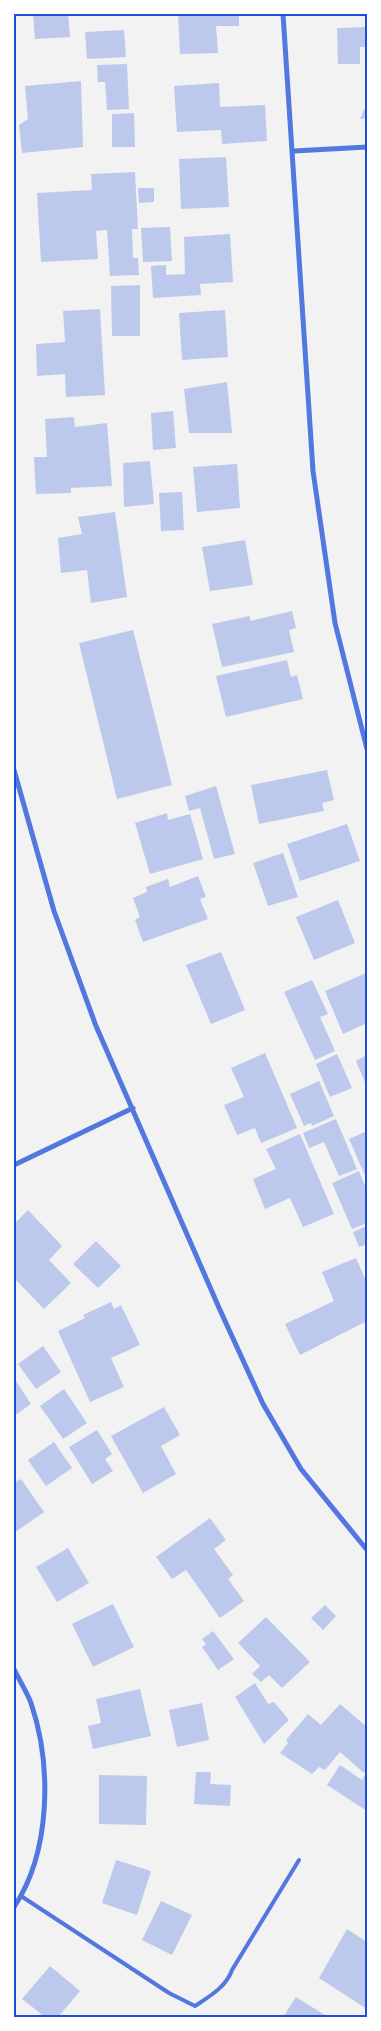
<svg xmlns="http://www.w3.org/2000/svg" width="381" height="2031" viewBox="0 0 381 2031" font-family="Karla,sans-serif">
  <rect width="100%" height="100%" fill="#f2f2f2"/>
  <path fill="#bdc9ec" d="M33,14H68L70,37L35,39Z
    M178,14H239V26H216L218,53L180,54Z
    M367,27V47H360V64H338L337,28Z
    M124,30L126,57L87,59L85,32Z
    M127,64L129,109L107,110L105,82H98L97,65Z
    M81,81L83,147L22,153L19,125L28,119L25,86Z
    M219,83L220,107L265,105L267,141L222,144L221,130L177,132L174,86Z
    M367,103V118L360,119Z
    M134,113L135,147H112V114Z
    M226,157L229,207L181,209L179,159Z
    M135,172L138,229H132L133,258H138L139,275L110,276L107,230L96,231L98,259L41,262L37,193L92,190L91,174Z
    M138,188H154V202L139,203Z
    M170,227L172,261L143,262L141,228Z
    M230,234L233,282L200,284L201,295L153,298L151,266L166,265V275L185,274L184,237Z
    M140,285V336H112L111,286Z
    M100,309L105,395L66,397L65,374L37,376L36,344L65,342L63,311Z
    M225,310L228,357L182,360L179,313Z
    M227,382L232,433H189L184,389Z
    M173,411L176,448L153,450L151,413Z
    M74,417L75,427L107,423L112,486L71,488V493L36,494L34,457H47L45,419Z
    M150,461L154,504L124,507L123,463Z
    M237,464L240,508L197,512L193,467Z
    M182,492L184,530L161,531L159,493Z
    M115,512L127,597L91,603L87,570L61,573L58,538L82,534L78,517Z
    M245,540L253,585L210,591L202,547Z
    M292,611L296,628L289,630L294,652L222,667L212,624L250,616V621Z
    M133,630L172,785L117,799L79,643Z
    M287,660L291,677L297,675L303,699L226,717L216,676Z
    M327,770L334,800L322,803L324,811L259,824L251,785Z
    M216,786L235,854L214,859L200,808L189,811L185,796Z
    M167,813L168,820L190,814L203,859L150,874L135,823Z
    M347,824L360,861L300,881L287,844Z
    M283,853L298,897L268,906L253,863Z
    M198,876L206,897L200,899L208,919L143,942L135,920L140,917L133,898L147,892L146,887L168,879L170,887Z
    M338,900L355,943L314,960L296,917Z
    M221,952L245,1010L211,1024L186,965Z
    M366,973L367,1023L343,1034L325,991Z
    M312,980L328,1014L320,1017L335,1051L315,1060L284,992Z
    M265,1053L297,1128L261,1143L255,1128L237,1135L224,1105L244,1097L231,1068Z
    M337,1054L352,1088L330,1097L316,1064Z
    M367,1055V1087L356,1061Z
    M319,1081L334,1116L312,1126L311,1123L304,1126L290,1094Z
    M336,1119L357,1169L339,1176L324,1142L309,1148L303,1133Z
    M367,1131V1180L349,1139Z
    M300,1134L334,1214L303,1227L290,1198L265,1209L253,1179L276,1169L266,1149Z
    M359,1171L367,1191V1223L352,1229L332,1183Z
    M28,1210L62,1246L49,1260L71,1283L44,1309L14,1278V1224Z
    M367,1226V1244L359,1247L353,1232Z
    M96,1241L121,1266L98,1288L73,1264Z
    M356,1258L367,1283V1321L300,1355L285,1324L334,1301L322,1272Z
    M111,1302L114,1309L121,1305L140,1345L111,1358L124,1387L90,1402L58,1331L85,1318L83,1315Z
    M43,1346L61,1372L36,1389L18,1364Z
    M14,1378L31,1404L14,1416Z
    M64,1389L87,1423L63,1439L40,1406Z
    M164,1407L180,1435L161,1446L176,1474L143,1493L111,1436Z
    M97,1430L112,1454L105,1459L113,1471L92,1484L69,1447Z
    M54,1442L72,1468L46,1486L28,1460Z
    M21,1479L44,1512L14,1533V1483Z
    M210,1518L226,1540L214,1549L233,1575L228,1579L244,1601L220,1618L186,1570L172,1579L156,1557Z
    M68,1548L89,1583L57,1602L36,1567Z
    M113,1604L134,1647L93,1667L72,1624Z
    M325,1605L336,1616L323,1630L311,1618Z
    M266,1617L310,1662L282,1688L269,1675L261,1682L252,1674L260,1666L238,1643Z
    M213,1631L234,1659L218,1670L202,1647L206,1644L202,1639Z
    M255,1683L268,1704L274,1702L289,1720L264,1744L235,1697Z
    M140,1689L151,1736L93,1749L88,1726L101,1723L96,1699Z
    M202,1703L209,1740L177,1747L169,1710Z
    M340,1704L367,1727V1769L364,1773L340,1752L325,1770L319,1767L312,1774L280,1753L288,1743L286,1740L308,1714L321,1725Z
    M340,1765L362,1780L365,1775L367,1776V1811L327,1785Z
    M196,1772H211L210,1784L231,1785L230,1806L194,1804Z
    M99,1775L147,1776L146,1825L99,1824Z
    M116,1860L151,1871L137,1915L102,1903Z
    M161,1901L192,1915L172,1955L142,1940Z
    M347,1929L367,1942V2009L319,1978Z
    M50,1966L80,1991L58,2017H45L22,1999Z
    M296,1997L328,2017H283Z"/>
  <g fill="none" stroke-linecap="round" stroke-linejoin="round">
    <path stroke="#5277de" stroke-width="4" d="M21,1896L169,1993L195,2006C210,1996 226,1987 232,1970L299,1860"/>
    <path stroke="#5277de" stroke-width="5" d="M283,14L313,471L335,623L367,749
      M294,151L367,147
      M14,770L54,911L96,1026L220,1310L263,1404L301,1469L367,1550
      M14,1165L133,1108
      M14,1669C19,1680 27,1692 31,1703C52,1765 51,1852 14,1907"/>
  </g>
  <rect width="381" height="2031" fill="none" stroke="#ffffff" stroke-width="30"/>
  <rect x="15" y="15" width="351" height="2001" fill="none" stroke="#1d4ed8" stroke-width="2"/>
</svg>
